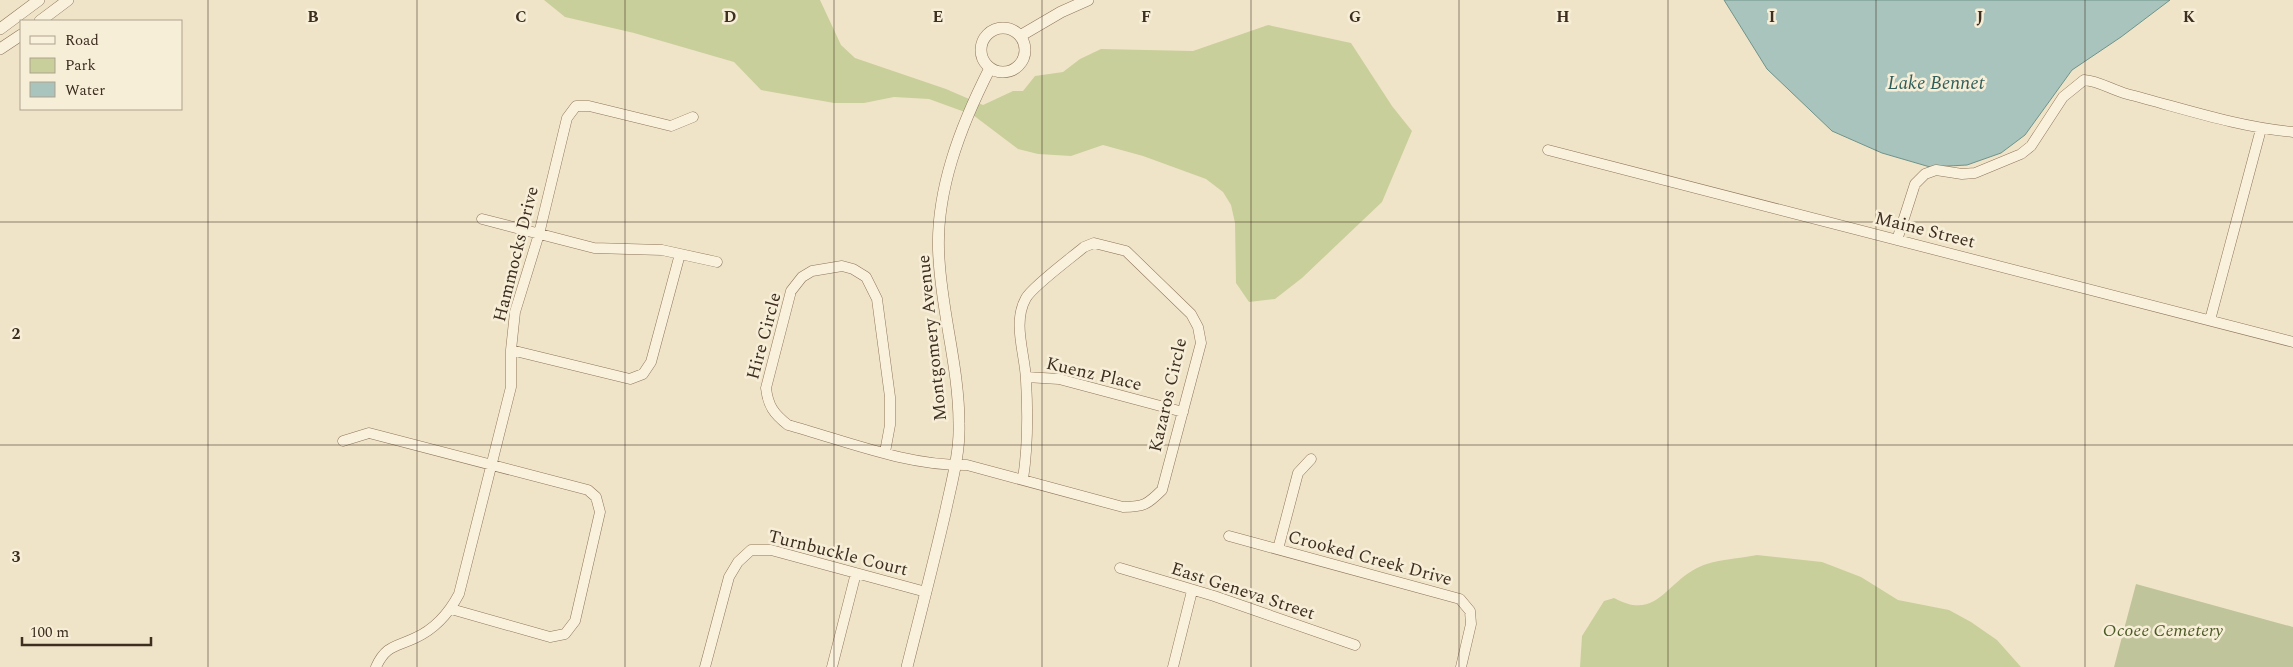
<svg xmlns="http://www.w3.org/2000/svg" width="2293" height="667" viewBox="0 0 2293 667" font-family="Spectral,serif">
  <rect width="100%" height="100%" fill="#f0e4c8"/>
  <path fill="#c9cf9b" d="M544,0H820L841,45L855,58L946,89L983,105L1013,91H1023L1035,76L1063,72L1080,59L1101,49L1193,51L1268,25L1351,43L1392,106L1412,131L1382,202L1302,278L1275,299L1249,302L1236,283L1235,223L1231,205L1223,192L1206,179L1143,156L1103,145L1071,156L1038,154L1018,149L973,115L929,99L894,97L864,103H834L761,90L734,62L634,33L565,17Z
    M1757,555L1822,562L1861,577L1898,600L1949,610L1971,622L1997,640L2021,667H1580L1582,636L1604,601L1614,598C1656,621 1665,584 1697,568C1714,559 1738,559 1757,555Z"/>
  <path fill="#bfc49a" d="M2136,584L2293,627V667H2114Z"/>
  <path fill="#a9c4bc" stroke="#6f938a" d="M1724,0H2170L2121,37L2072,70L2025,135L2001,153L1967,165L1930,167L1882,153L1832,131L1767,69Z"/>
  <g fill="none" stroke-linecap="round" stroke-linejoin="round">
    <defs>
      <path id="minor" d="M1548,150L2293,342
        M482,219L594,248L662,250L717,262
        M1897,240L1915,184L1925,174L1936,170L1962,174L1975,173L2021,154L2031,146L2063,97L2084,80C2099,81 2112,90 2127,94C2182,108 2237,127 2293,132
        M2210,320L2261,129
        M511,350L630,379L643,374L651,362L680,254
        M1026,377L1059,379L1183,412
        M343,441L369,433L588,490L596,497L600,512L575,621L565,634L550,637L451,609
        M885,452L890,425V397L877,299L866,277L853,269L842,266L812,271L802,277L791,291L766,388C768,406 774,414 788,425C846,441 907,466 967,465L1123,507C1144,507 1148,504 1162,490L1201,343L1198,327L1191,314L1126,251L1094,243L1084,247C1071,258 1033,286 1026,298C1012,323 1025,353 1026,380C1028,414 1028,446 1023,479
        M1229,536L1460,599L1470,611L1471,624L1461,667
        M1278,549L1298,473L1311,459
        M1120,568L1214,596L1355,645
        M376,667C386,645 396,647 415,638C435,629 449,613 459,594L511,387V350L515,312L539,234L567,118L576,106H589L671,126L693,117
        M705,667L729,577L738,562L751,550H771L926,592
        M832,667L856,573
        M1173,667L1192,591"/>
      <path id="tertiary" d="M40,21L68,0
        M981 50a22 22 0 1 1 44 0a22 22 0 1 1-44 0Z
        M0,29L39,0
        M1020,36L1061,12L1088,0
        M0,49L21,35
        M907,667C920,615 934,562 946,509C952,481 960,452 959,424C959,368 942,314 939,259C934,193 961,125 990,68"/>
    </defs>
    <use href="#minor" stroke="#8d765c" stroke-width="11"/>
    <use href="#tertiary" stroke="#8d765c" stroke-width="12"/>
    <use href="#minor" stroke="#faf1dc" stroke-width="10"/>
    <use href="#tertiary" stroke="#faf1dc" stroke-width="11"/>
  </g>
  <path fill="none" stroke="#3d2e20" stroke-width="1" stroke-opacity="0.55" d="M208,0V667M417,0V667M625,0V667M834,0V667M1042,0V667M1251,0V667M1459,0V667M1668,0V667M1876,0V667M2085,0V667M0,222H2293M0,445H2293"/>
  <g text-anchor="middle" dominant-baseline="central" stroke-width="5" stroke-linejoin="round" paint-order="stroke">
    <g font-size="18" fill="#3d2e20" stroke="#f7eed8">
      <text transform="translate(1925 230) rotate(14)">Maine Street</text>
      <text transform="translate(516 254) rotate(-76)">Hammocks Drive</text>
      <text transform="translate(764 336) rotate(-75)">Hire Circle</text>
      <text transform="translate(932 338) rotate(-96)">Montgomery Avenue</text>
      <text transform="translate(1094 374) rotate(13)">Kuenz Place</text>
      <text transform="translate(1168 395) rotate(-77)">Kazaros Circle</text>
      <text transform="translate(838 553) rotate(14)">Turnbuckle Court</text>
      <text transform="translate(1370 558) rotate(15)">Crooked Creek Drive</text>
      <text transform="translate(1243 591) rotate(18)">East Geneva Street</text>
    </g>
    <g font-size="18" font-style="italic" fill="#4d5a26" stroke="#f7eed8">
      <text x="2163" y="630">Ocoee Cemetery</text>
    </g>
    <g font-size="19" font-style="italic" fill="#2f5d5a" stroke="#f7eed8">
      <text x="1936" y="83">Lake Bennet</text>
    </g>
  </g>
  <g font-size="16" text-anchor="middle" font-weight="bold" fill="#3d2e20" stroke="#f7eed8" stroke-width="5" stroke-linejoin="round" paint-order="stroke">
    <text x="313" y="22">B</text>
    <text x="521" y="22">C</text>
    <text x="730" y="22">D</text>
    <text x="938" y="22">E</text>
    <text x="1146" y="22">F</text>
    <text x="1355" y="22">G</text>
    <text x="1563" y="22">H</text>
    <text x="1772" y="22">I</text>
    <text x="1980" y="22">J</text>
    <text x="2189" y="22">K</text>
    <text x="16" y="339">2</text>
    <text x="16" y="562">3</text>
  </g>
  <rect x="20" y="20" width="162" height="90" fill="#f7eed8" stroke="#ada18e"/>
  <rect x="30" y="36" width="25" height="8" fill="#faf1dc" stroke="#ada18e"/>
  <text x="65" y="45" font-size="15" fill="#3d2e20">Road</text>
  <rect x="30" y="58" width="25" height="15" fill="#c9cf9b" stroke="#ada18e"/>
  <text x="65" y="70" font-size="15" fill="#3d2e20">Park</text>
  <rect x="30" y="82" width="25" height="15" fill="#a9c4bc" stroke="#ada18e"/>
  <text x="65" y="95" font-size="15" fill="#3d2e20">Water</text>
  <path d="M22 637v8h129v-8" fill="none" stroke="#3d2e20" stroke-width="2.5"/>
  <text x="30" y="637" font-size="15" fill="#3d2e20" stroke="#f7eed8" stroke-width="4" paint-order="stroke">100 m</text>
</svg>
